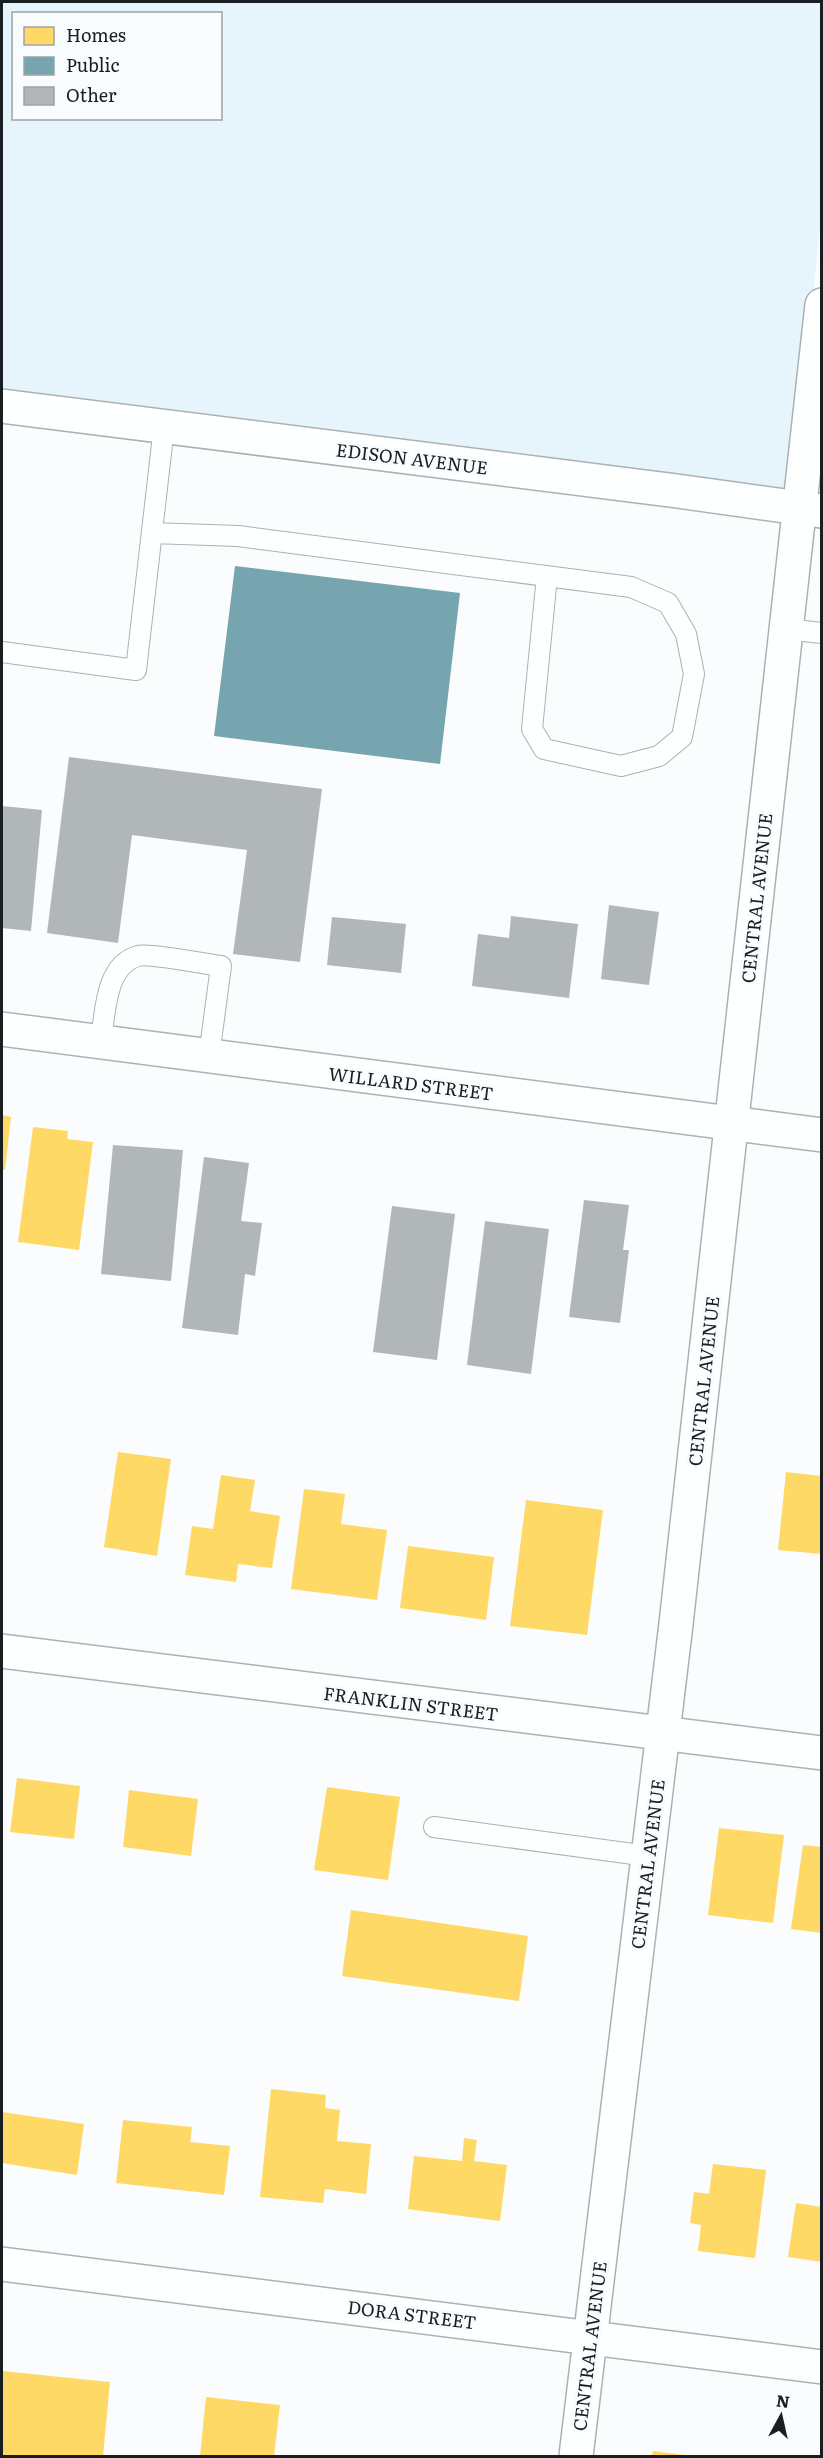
<svg xmlns="http://www.w3.org/2000/svg" width="823" height="2458" viewBox="0 0 823 2458" font-family="Literata,serif">
  <rect width="100%" height="100%" fill="#fafcfd"/>
  <path fill="#e6f5fc" fill-rule="evenodd" d="M2,2H821V217L792,497L2,398ZM14,14H220V118H14Z"/>
  <path fill="#ffd966" d="M2,1115L11,1117L5,1170H2Z
    M33,1127L68,1131L67,1139L93,1142L79,1250L18,1242Z
    M118,1452L171,1459L157,1556L104,1547Z
    M786,1472L822,1476V1554L778,1550Z
    M221,1475L255,1480L250,1511L280,1516L272,1568L238,1564L236,1582L185,1575L192,1526L213,1529Z
    M304,1489L345,1494L341,1524L387,1530L377,1600L291,1589Z
    M526,1500L603,1510L587,1635L510,1626Z
    M408,1546L494,1557L486,1620L400,1608Z
    M17,1778L80,1786L74,1839L10,1832Z
    M327,1787L400,1797L388,1880L314,1870Z
    M129,1790L198,1799L191,1856L123,1847Z
    M719,1828L784,1835L773,1923L708,1915Z
    M803,1845L822,1847V1933L791,1929Z
    M351,1910L528,1936L519,2001L342,1976Z
    M271,2089L326,2095L325,2108L340,2110L337,2141L371,2144L366,2194L325,2189L323,2203L260,2197Z
    M2,2112L84,2124L77,2175L2,2163Z
    M123,2120L192,2127L190,2142L230,2146L224,2195L116,2183Z
    M464,2138L477,2140L474,2161L507,2165L500,2221L408,2209L414,2156L462,2161Z
    M713,2164L766,2170L755,2258L698,2251L701,2225L690,2223L694,2192L709,2194Z
    M796,2203L822,2207V2262L788,2257Z
    M2,2371L110,2382L103,2456H2Z
    M206,2397L280,2405L274,2456H200Z
    M653,2451L685,2455V2456H652Z"/>
  <path fill="#76a5af" d="M235,566L460,593L440,764L214,736Z"/>
  <path fill="#b1b6b8" d="M69,757L322,789L300,962L233,954L247,850L132,835L118,943L47,933Z
    M2,806L42,810L31,931L2,928Z
    M609,905L659,912L649,985L601,979Z
    M511,916L578,924L569,998L472,986L478,934L509,938Z
    M332,917L406,924L401,973L327,965Z
    M113,1145L183,1150L171,1281L101,1274Z
    M204,1157L249,1163L241,1221L262,1223L255,1276L245,1274L238,1335L182,1328Z
    M584,1200L629,1205L623,1250H629L620,1323L569,1317Z
    M392,1206L455,1214L437,1360L373,1352Z
    M485,1221L549,1229L531,1374L467,1365Z"/>
  <g fill="none" stroke-linecap="round" stroke-linejoin="round">
    <defs>
      <path id="lane" d="M152,533L238,536L631,587L668,603L686,634L694,674L682,737L659,756L621,766L544,749L532,729L547,576
        M786,629L822,633
        M2,652L136,670L164,427
        M101,1041C105,1014 105,965 138,956C147,953 207,964 221,966L209,1056
        M434,1827L648,1856"/>
      <path id="street" d="M2,1029L822,1135
        M2,1651L822,1753
        M2,2264L822,2367"/>
      <path id="secondary" d="M2,406L677,491L821,511
        M576,2456L676,1624L822,305"/>
    </defs>
    <use href="#lane" stroke="#adb1b3" stroke-width="22"/>
    <use href="#street" stroke="#adb1b3" stroke-width="36"/>
    <use href="#secondary" stroke="#adb1b3" stroke-width="36"/>
    <use href="#lane" stroke="#feffff" stroke-width="20"/>
    <use href="#street" stroke="#feffff" stroke-width="33"/>
    <use href="#secondary" stroke="#feffff" stroke-width="33"/>
  </g>
  <g text-anchor="middle" dominant-baseline="central" stroke-width="6" stroke-linejoin="round" paint-order="stroke">
    <g font-size="18" fill="#181e21" stroke="#f9fcfe">
      <text transform="translate(412 458) rotate(7)">EDISON AVENUE</text>
      <text transform="translate(756 898) rotate(-84)">CENTRAL AVENUE</text>
      <text transform="translate(411 1083) rotate(7)">WILLARD STREET</text>
      <text transform="translate(703 1381) rotate(-84)">CENTRAL AVENUE</text>
      <text transform="translate(411 1703) rotate(7)">FRANKLIN STREET</text>
      <text transform="translate(647 1864) rotate(-83)">CENTRAL AVENUE</text>
      <text transform="translate(412 2314) rotate(7)">DORA STREET</text>
      <text transform="translate(589 2346) rotate(-83)">CENTRAL AVENUE</text>
    </g>
  </g>
  <rect width="823" height="2458" fill="none" stroke="#181e21" stroke-width="6"/>
  <rect x="12" y="12" width="210" height="108" fill="#f9fcfe" stroke="#9fa3a6" stroke-width="1.5"/>
  <rect x="24" y="27" width="30" height="18" fill="#ffd966" stroke="#9fa3a6" stroke-width="1.5"/>
  <text x="66" y="42" font-size="18" fill="#181e21">Homes</text>
  <rect x="24" y="57" width="30" height="18" fill="#76a5af" stroke="#9fa3a6" stroke-width="1.5"/>
  <text x="66" y="72" font-size="18" fill="#181e21">Public</text>
  <rect x="24" y="87" width="30" height="18" fill="#b1b6b8" stroke="#9fa3a6" stroke-width="1.5"/>
  <text x="66" y="102" font-size="18" fill="#181e21">Other</text>
  <g transform="translate(781 2416) rotate(8)" stroke="#f9fcfe" stroke-width="4.5" paint-order="stroke">
  <path d="M0-4.5L10 22L0 15L-10 22Z" fill="#181e21"/>
  <text y="-9" font-size="16" font-weight="bold" text-anchor="middle" fill="#181e21">N</text>
  </g>
</svg>
